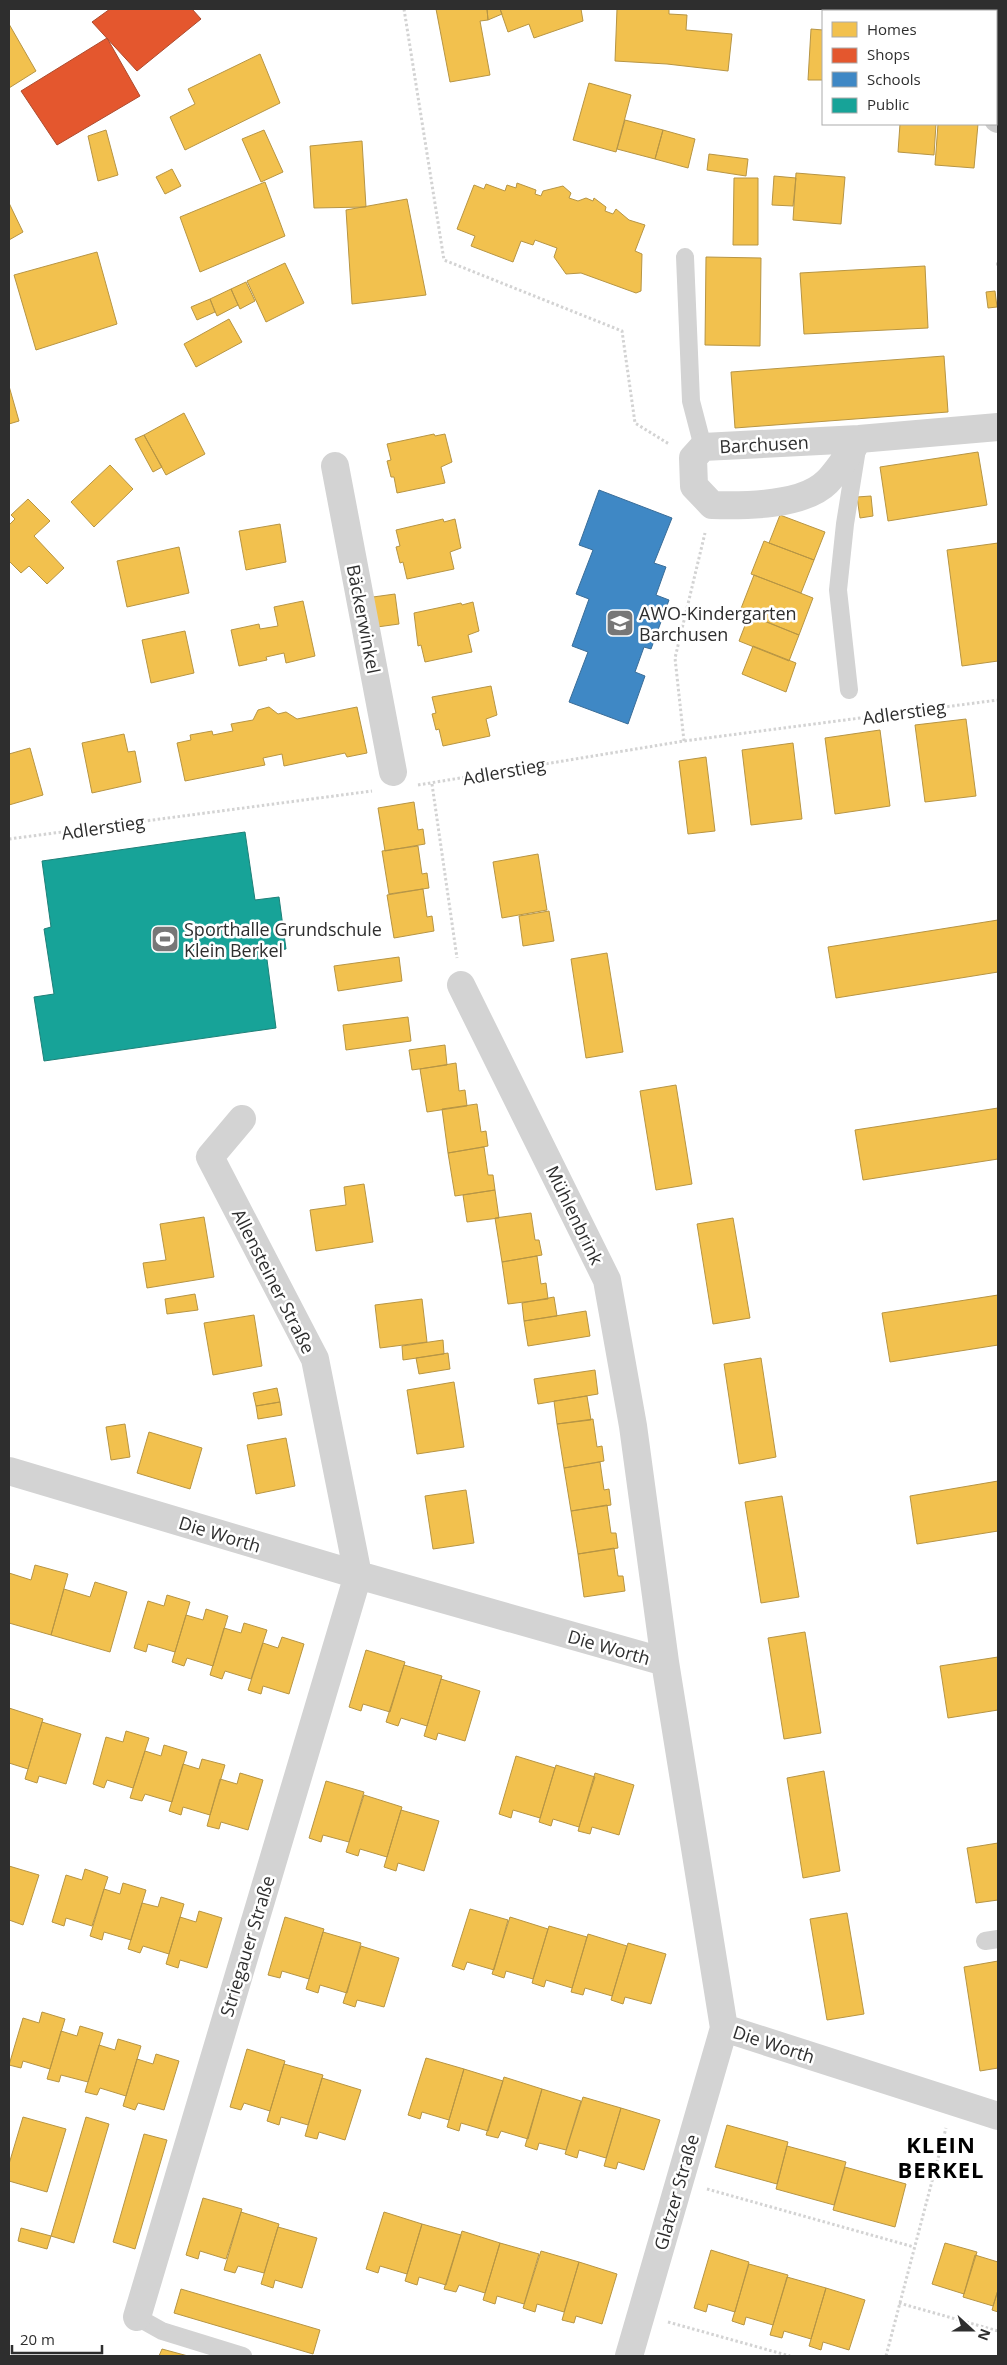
<svg xmlns="http://www.w3.org/2000/svg" width="1007" height="2365" viewBox="0 0 1007 2365" font-family="'Open Sans',sans-serif">
  <rect width="100%" height="100%" fill="#fff"/>
  <path fill="#f2c14e" stroke="#b79544" d="M436,9H487L488,20L480,21L490,75L450,82Z
    M487,9H500L502,14L488,20Z
    M500,9H581L583,21L534,38L529,24L508,32Z
    M617,9H669V14L687,15L686,30L732,34L728,71L667,64L615,61Z
    M835,9H932V11H835Z
    M9,24L36,71L9,88Z
    M811,29L823,30V80H808Z
    M260,54L280,103L185,150L170,117L195,104L188,89Z
    M589,83L631,95L616,152L573,140Z
    M625,120L663,130L655,159L617,149Z
    M900,124H936L934,155L898,152Z
    M938,124H978L974,168L935,165Z
    M106,130L118,175L98,181L88,136Z
    M264,130L283,172L261,182L242,139Z
    M663,130L695,139L688,168L655,159Z
    M362,141L366,207L314,208L310,146Z
    M709,154L748,159L746,176L707,170Z
    M172,169L181,186L165,194L156,177Z
    M796,173L845,177L841,224L793,220Z
    M774,176L796,178L793,206L772,205Z
    M734,178H758V245H733Z
    M265,182L285,236L200,272L180,217Z
    M517,183L536,190L535,194L541,196L543,191L563,186L571,193L569,198L578,201L586,198L593,201L594,198L606,207L605,211L613,214L616,209L629,220L645,225L635,251L642,254L641,291L636,293L581,273L566,274L554,257L557,248L535,240L533,245L521,241L513,262L471,246L475,236L457,229L474,185L484,189L486,184L505,191L507,185L516,188Z
    M407,199L426,295L352,304L346,210Z
    M9,203L23,232L9,240Z
    M97,252L117,324L36,350L14,275Z
    M706,257L761,258L760,346L705,345Z
    M285,263L304,303L266,322L247,281Z
    M925,266L928,328L804,334L800,273Z
    M246,282L255,301L240,309L231,289Z
    M231,289L238,305L217,316L210,299Z
    M995,291L997,307L988,308L986,292Z
    M210,299L215,312L197,320L191,307Z
    M229,319L242,342L196,367L184,344Z
    M944,356L948,412L735,428L731,372Z
    M9,386L19,421L9,424Z
    M184,413L205,454L166,475L144,435Z
    M434,434L435,436L445,434L452,462L441,467L445,483L397,493L394,477H391L387,461L391,460L387,444Z
    M144,435L162,467L153,472L135,439Z
    M978,452L987,505L888,521L880,467Z
    M110,465L133,489L94,527L71,502Z
    M871,496L873,516L860,518L857,497Z
    M28,499L50,521L34,536L64,568L47,584L29,566L21,573L9,561V525L15,519L11,515Z
    M780,515L825,532L814,560L769,543Z
    M443,519L444,522L455,519L461,548L450,552L454,569L407,579L403,562L400,563L396,547L400,546L396,530Z
    M280,524L286,562L246,570L239,531Z
    M764,541L814,560L801,593L751,574Z
    M998,543V661L962,666L947,550Z
    M179,547L189,593L127,607L117,561Z
    M754,575L813,598L799,635L740,611Z
    M395,594L399,624L377,627L373,597Z
    M303,601L315,656L286,663L284,653L266,657L267,660L239,666L231,630L259,624L260,629L278,626L274,607Z
    M473,602L479,631L468,635L472,652L425,662L421,645L418,646L414,613L461,603L462,605Z
    M749,615L799,635L789,661L739,641Z
    M185,631L194,673L151,683L142,640Z
    M753,646L796,663L786,692L742,674Z
    M491,686L497,715L486,719L490,736L443,746L439,729L436,730L432,714L436,713L432,697Z
    M269,707L278,714L286,712L297,719L357,707L367,753L347,757L345,753L284,766L282,754L263,758L265,765L185,781L177,743L191,740L190,735L212,731L213,735L233,731L231,724L253,720L258,710Z
    M966,719L976,796L925,802L915,725Z
    M880,730L890,806L835,814L825,738Z
    M124,734L128,752L135,751L141,782L92,793L82,743Z
    M793,743L802,819L751,825L742,750Z
    M30,748L43,795L9,805V754Z
    M706,757L715,831L688,834L679,761Z
    M414,802L418,830L423,829L425,844L385,851L378,808Z
    M418,846L422,874L427,873L429,888L389,894L382,851Z
    M538,854L547,910L502,918L493,862Z
    M423,889L427,917L432,916L434,931L394,938L387,895Z
    M549,911L554,941L523,946L519,916Z
    M998,920V972L836,998L828,947Z
    M607,953L623,1052L586,1058L571,959Z
    M399,957L402,981L338,991L334,966Z
    M408,1017L411,1041L346,1050L343,1025Z
    M445,1045L447,1065L412,1070L409,1050Z
    M456,1063L459,1091L465,1090L467,1106L427,1112L420,1069Z
    M676,1085L692,1184L656,1190L640,1091Z
    M477,1104L481,1132L486,1131L488,1146L448,1153L442,1109Z
    M998,1108V1159L863,1180L855,1130Z
    M484,1147L488,1175H493L495,1190L455,1196L448,1153Z
    M364,1184L373,1242L316,1251L310,1210L346,1205L344,1187Z
    M495,1190L499,1218L467,1222L463,1195Z
    M531,1213L535,1240H539L542,1255L502,1262L495,1218Z
    M204,1217L214,1277L147,1288L143,1263L166,1260L160,1224Z
    M733,1218L750,1318L713,1324L697,1224Z
    M537,1256L541,1284L546,1283L548,1299L508,1304L502,1262Z
    M195,1294L198,1310L167,1314L165,1299Z
    M998,1295V1345L890,1362L882,1313Z
    M554,1297L557,1316L524,1321L522,1303Z
    M422,1299L427,1342L380,1348L375,1305Z
    M586,1311L590,1336L528,1346L524,1321Z
    M254,1315L262,1366L213,1375L204,1323Z
    M443,1340L444,1354L403,1360L402,1346Z
    M448,1353L450,1369L419,1374L416,1358Z
    M761,1358L776,1457L739,1464L724,1364Z
    M595,1370L598,1394L538,1404L534,1379Z
    M454,1382L464,1447L417,1454L407,1390Z
    M277,1388L280,1402L256,1406L253,1393Z
    M587,1396L591,1420L557,1424L554,1401Z
    M280,1402L282,1415L258,1419L256,1406Z
    M593,1419L597,1447L602,1446L604,1461L564,1468L557,1424Z
    M125,1424L130,1457L111,1460L106,1427Z
    M149,1432L202,1448L190,1489L137,1473Z
    M286,1438L295,1486L256,1494L247,1445Z
    M600,1462L604,1490L609,1489L611,1505L571,1511L564,1468Z
    M998,1481V1531L917,1544L910,1496Z
    M466,1490L474,1543L433,1549L425,1496Z
    M782,1496L799,1597L761,1603L745,1502Z
    M607,1505L611,1533H616L618,1548L578,1554L571,1511Z
    M614,1548L618,1576H623L625,1591L584,1597L578,1554Z
    M35,1565L68,1574L51,1635L9,1623V1573L31,1580Z
    M95,1582L127,1592L110,1652L51,1635L64,1589L90,1597Z
    M167,1595L190,1602L175,1652L148,1644L146,1652L134,1648L148,1601L164,1606Z
    M206,1609L228,1616L213,1666L187,1658L184,1666L172,1662L186,1615L203,1620Z
    M244,1623L267,1630L251,1679L225,1671L222,1679L210,1675L224,1628L241,1633Z
    M805,1632L821,1733L784,1739L768,1638Z
    M282,1637L304,1644L289,1694L263,1686L261,1694L248,1690L263,1643L278,1648Z
    M366,1650L405,1662L390,1712L363,1704L361,1711L349,1707Z
    M998,1657V1710L948,1718L940,1666Z
    M404,1665L442,1676L427,1726L401,1718L398,1726L386,1722Z
    M441,1679L480,1691L465,1741L438,1733L436,1740L424,1736Z
    M9,1708L43,1719L28,1769L9,1763Z
    M42,1722L81,1734L66,1784L39,1776L37,1783L25,1779Z
    M126,1731L149,1738L133,1788L107,1780L104,1788L93,1784L106,1737L123,1742Z
    M164,1745L187,1752L172,1802L145,1794L142,1801L130,1798L145,1751L161,1756Z
    M516,1756L555,1768L540,1818L513,1810L511,1818L499,1814Z
    M202,1759L225,1765L210,1815L183,1807L181,1815L169,1811L183,1764L199,1769Z
    M556,1765L595,1777L579,1827L553,1819L551,1826L539,1822Z
    M824,1771L840,1871L803,1878L787,1778Z
    M240,1773L263,1780L248,1830L221,1822L219,1829L207,1826L220,1779L237,1784Z
    M595,1773L634,1785L619,1835L592,1827L590,1834L578,1831Z
    M326,1781L364,1792L349,1842L323,1835L321,1842L309,1838Z
    M364,1795L402,1807L387,1857L360,1849L358,1856L346,1852Z
    M401,1810L439,1821L424,1871L398,1863L396,1871L384,1867Z
    M998,1843V1900L976,1903L967,1848Z
    M9,1866L39,1875L23,1925L9,1920Z
    M85,1869L108,1877L92,1926L66,1918L64,1926L52,1922L66,1875L82,1880Z
    M123,1883L146,1890L131,1940L104,1932L102,1940L90,1936L104,1889L120,1894Z
    M161,1897L184,1904L169,1954L143,1946L140,1953L128,1949L142,1903L158,1907Z
    M470,1909L508,1920L494,1970L467,1962L464,1970L452,1966Z
    M199,1911L222,1918L207,1968L180,1960L178,1968L166,1964L180,1917L196,1922Z
    M847,1913L864,2014L827,2020L810,1919Z
    M285,1917L324,1929L309,1979L282,1971L280,1978L268,1975Z
    M510,1917L548,1929L533,1979L506,1971L504,1978L492,1974Z
    M549,1926L587,1937L572,1988L546,1980L544,1987L532,1983Z
    M323,1932L361,1943L347,1993L320,1985L318,1993L306,1989Z
    M588,1934L627,1946L612,1996L585,1988L583,1995L571,1992Z
    M628,1943L666,1954L651,2004L625,1997L623,2004L611,2000Z
    M361,1946L399,1958L384,2007L357,2000L355,2007L343,2003Z
    M998,1961V2068L980,2071L964,1967Z
    M42,2012L65,2019L50,2069L23,2061L21,2068L9,2065L23,2018L39,2023Z
    M80,2026L103,2033L88,2082L61,2075L59,2082L47,2079L61,2031L77,2036Z
    M118,2039L141,2046L126,2096L100,2088L97,2095L85,2092L99,2045L115,2050Z
    M247,2049L285,2061L270,2111L244,2103L241,2110L230,2107Z
    M156,2054L179,2061L164,2110L138,2103L135,2110L123,2106L137,2059L153,2064Z
    M426,2058L464,2069L449,2120L422,2112L420,2119L408,2115Z
    M284,2064L323,2075L308,2125L281,2117L279,2125L267,2121Z
    M464,2069L503,2081L488,2131L461,2123L459,2131L447,2127Z
    M504,2077L542,2089L528,2139L501,2131L498,2138L486,2135Z
    M322,2078L361,2090L345,2140L319,2132L317,2139L305,2136Z
    M542,2089L581,2101L566,2150L539,2143L537,2150L525,2146Z
    M583,2097L621,2108L606,2158L579,2150L577,2158L565,2154Z
    M621,2108L660,2120L644,2170L618,2162L616,2169L604,2166Z
    M23,2117L66,2129L47,2192L9,2181V2164Z
    M86,2117L109,2124L74,2243L51,2236Z
    M727,2125L788,2142L777,2184L715,2167Z
    M144,2134L167,2140L135,2249L113,2242Z
    M787,2146L846,2162L834,2205L776,2189Z
    M845,2167L906,2184L895,2227L833,2210Z
    M203,2198L242,2209L226,2259L200,2251L198,2259L186,2255Z
    M241,2212L279,2224L264,2273L238,2266L235,2273L224,2270Z
    M384,2212L422,2224L407,2274L380,2266L378,2273L366,2269Z
    M422,2224L461,2235L446,2285L419,2277L417,2285L405,2281Z
    M278,2227L317,2238L302,2288L275,2280L273,2288L261,2284Z
    M21,2228L51,2236L47,2249L18,2241Z
    M462,2231L500,2243L485,2293L459,2285L456,2292L444,2289Z
    M500,2243L539,2254L524,2304L497,2296L495,2304L483,2300Z
    M945,2243L977,2252L964,2294L932,2284Z
    M711,2250L749,2262L735,2312L708,2304L706,2312L694,2308Z
    M541,2251L579,2262L564,2312L537,2304L535,2312L523,2308Z
    M975,2255L998,2262V2290L993,2306L963,2297Z
    M579,2262L617,2274L602,2324L576,2316L574,2323L562,2320Z
    M749,2264L788,2275L773,2325L746,2317L744,2325L732,2321Z
    M787,2277L826,2288L811,2339L784,2331L782,2338L770,2335Z
    M826,2288L865,2300L849,2350L823,2342L821,2350L809,2346Z
    M181,2289L320,2330L313,2354L174,2313Z
    M998,2290V2312L992,2310Z
    M162,2349L188,2356H159Z"/>
  <path fill="#e4572e" stroke="#ad4b2e" d="M110,9H192L201,19L137,71L92,22Z
    M107,38L140,96L57,145L21,91Z"/>
  <path fill="#3f88c5" stroke="#3a6d98" d="M599,490L672,518L654,563L666,567L656,595L669,600L651,649L644,647L635,672L645,676L628,724L569,702L588,652L572,646L589,599L576,594L593,550L579,545Z"/>
  <path fill="#17a398" stroke="#1e8078" d="M245,832L255,900L279,897L286,949L266,952L276,1028L44,1061L34,997L54,994L44,929L51,927L42,861Z"/>
  <g fill="none" stroke-linecap="round" stroke-linejoin="round">
    <path stroke="#d3d3d3" stroke-width="3" stroke-dasharray="2.5 2.5" stroke-linecap="butt" d="M404,9L444,260L622,331L635,423L669,444
      M996,264H998
      M684,741L675,658L705,533
      M432,784L457,958
      M418,785L684,741L998,700
      M9,839L372,791
      M707,2189L914,2247
      M899,2303L998,2331
      M668,2322L790,2356
      M886,2356L946,2128"/>
    <path stroke="#d3d3d3" stroke-width="18" d="M685,257L691,401L703,447
      M849,690L838,590L845,524L857,449
      M985,1941L998,1939
      M137,2317L162,2331L243,2356"/>
    <path stroke="#d3d3d3" stroke-width="28" d="M859,439C849,453 839,470 827,482C803,506 744,506 712,505L694,486L693,458L703,447L859,439L998,427
      M335,466L393,772
      M461,985L607,1280L633,1426L665,1662
      M9,1471L358,1575L665,1662L724,2028L998,2116
      M137,2317L358,1575L315,1359L210,1157L242,1119
      M629,2356L724,2028"/>
    <path stroke="#ccc" stroke-width="28" d="M995,11V9
      M996,92L998,119"/>
  </g>
  <defs>
    <symbol id="school-square" viewBox="-11 -11 22 22"><rect x="-9" y="-9" width="18" height="18" rx="4" fill="#777" stroke="#fff"/><path d="M0-5L7-2L0 1L-7-2ZM-4 1L0 2.5L4 1V4Q0 6-4 4Z" fill="#fff"/></symbol>
    <symbol id="stadium-square" viewBox="-11 -11 22 22"><rect x="-9" y="-9" width="18" height="18" rx="4" fill="#777" stroke="#fff"/><path d="M0-5a6.5 5 0 1 0 0 10a6.5 5 0 1 0 0-10ZM-3.5-1.8h7v3.6h-7Z" fill="#fff"/></symbol>
  </defs>
  <g fill-rule="evenodd">
    <use href="#school-square" x="604" y="607" width="32" height="32"/>
    <use href="#stadium-square" x="149" y="923" width="32" height="32"/>
  </g>
  <g text-anchor="middle" dominant-baseline="central" stroke-width="5" stroke-linejoin="round" paint-order="stroke">
    <g font-size="18" fill="#2e2e2e" stroke="#fff">
      <text transform="translate(764 444) rotate(-3)">Barchusen</text>
      <text transform="translate(364 619) rotate(79)">Bäckerwinkel</text>
      <text transform="translate(904 712) rotate(-8)">Adlerstieg</text>
      <text transform="translate(504 771) rotate(-10)">Adlerstieg</text>
      <text transform="translate(103 827) rotate(-8)">Adlerstieg</text>
      <text transform="translate(575 1215) rotate(64)">Mühlenbrink</text>
      <text transform="translate(274 1281) rotate(63)">Allensteiner Straße</text>
      <text transform="translate(220 1534) rotate(17)">Die Worth</text>
      <text transform="translate(609 1647) rotate(16)">Die Worth</text>
      <text transform="translate(247 1946) rotate(-73)">Striegauer Straße</text>
      <text transform="translate(774 2044) rotate(18)">Die Worth</text>
      <text transform="translate(676 2192) rotate(-74)">Glatzer Straße</text>
    </g>
    <g font-size="18" fill="#2e2e2e" stroke="#fff" text-anchor="start">
      <text x="639" y="613">AWO-Kindergarten<tspan x="639" dy="21">Barchusen</tspan></text>
      <text x="184" y="929">Sporthalle Grundschule<tspan x="184" dy="21">Klein Berkel</tspan></text>
    </g>
    <g font-size="22" font-weight="bold" letter-spacing="1" fill="#000" stroke="#fff">
      <text x="941" y="2144">KLEIN<tspan x="941" dy="25">BERKEL</tspan></text>
    </g>
  </g>
  <rect width="1007" height="2365" fill="none" stroke="#2e2e2e" stroke-width="20"/>
  <rect x="822" y="10" width="175" height="115" fill="#ffffff" stroke="#ababab"/>
  <rect x="832" y="22" width="25" height="15" fill="#f2c14e" stroke="#ababab"/>
  <text x="867" y="35" font-size="15" fill="#2e2e2e">Homes</text>
  <rect x="832" y="48" width="25" height="15" fill="#e4572e" stroke="#ababab"/>
  <text x="867" y="60" font-size="15" fill="#2e2e2e">Shops</text>
  <rect x="832" y="72" width="25" height="15" fill="#3f88c5" stroke="#ababab"/>
  <text x="867" y="85" font-size="15" fill="#2e2e2e">Schools</text>
  <rect x="832" y="98" width="25" height="15" fill="#17a398" stroke="#ababab"/>
  <text x="867" y="110" font-size="15" fill="#2e2e2e">Public</text>
  <g transform="translate(972 2330) rotate(111)" stroke="#ffffff" stroke-width="4" paint-order="stroke">
  <path d="M0-4L9 19L0 12L-9 19Z" fill="#2e2e2e"/>
  <text y="-8" font-size="14" font-weight="bold" text-anchor="middle" fill="#2e2e2e">N</text>
  </g>
  <path d="M12 2345v8h90v-8" fill="none" stroke="#2e2e2e" stroke-width="2.5"/>
  <text x="20" y="2345" font-size="15" fill="#2e2e2e" stroke="#ffffff" stroke-width="4" paint-order="stroke">20 m</text>
</svg>
